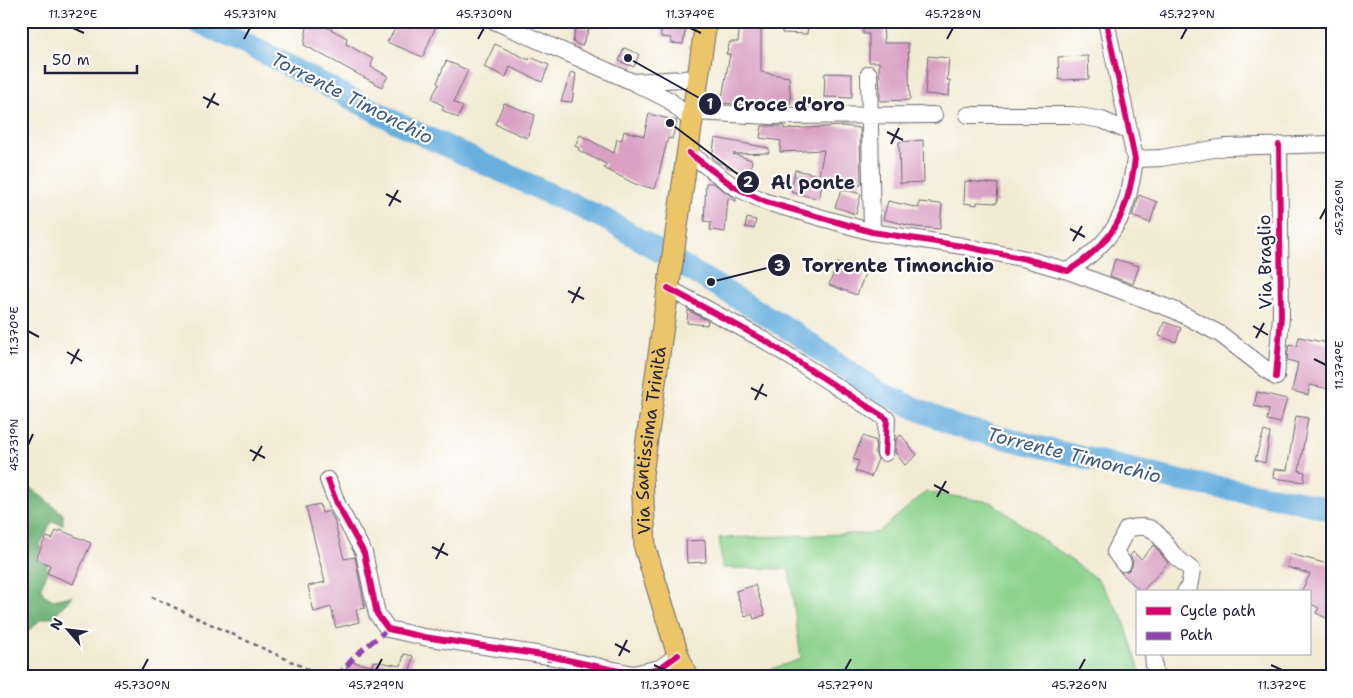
<svg xmlns="http://www.w3.org/2000/svg" width="1353" height="698" viewBox="0 0 1353 698" font-family="'Shantell Sans',sans-serif">
  <rect width="100%" height="100%" fill="#fff"/>
  <filter id="ink" filterUnits="userSpaceOnUse"><feTurbulence type="fractalNoise" baseFrequency=".02" numOctaves="2"/><feDisplacementMap in="SourceGraphic" scale="10" xChannelSelector="R" yChannelSelector="G"/><feConvolveMatrix kernelMatrix="1 2 1 2 8 2 1 2 1" color-interpolation-filters="sRGB"/></filter>
  <filter id="wash" filterUnits="userSpaceOnUse"><feTurbulence type="fractalNoise" baseFrequency=".0096" numOctaves="4" result="noise"/><feDisplacementMap in="SourceGraphic" scale="20" xChannelSelector="R" yChannelSelector="G"/><feGaussianBlur stdDeviation="1.12" result="paint"/><feColorMatrix in="noise" values="0 0 0 0 0 0 0 0 0 0 0 0 0 0 0 0 0 1.4 0 .05"/><feComposite in="paint" operator="in"/></filter>
  <g filter="url(#wash)">
    <rect width="100%" height="100%" fill="#f2ebd4"/>
    <path fill="#8cd28c" stroke="#577a64" d="M926,492L991,502L1098,580L1123,618L1142,677H747L801,659L789,569L722,568L719,538L877,533Z"/>
    <path fill="#71b478" stroke="#4a6b5a" d="M21,480L63,514V525L52,521L39,547L49,552L50,560L46,568L49,569L41,587L43,594L53,600L72,596L53,617L40,620L27,632L21,643Z"/>
    <g fill="none" stroke-linecap="round" stroke-linejoin="round">
      <path stroke="#67afde" stroke-width="22" d="M196,21L268,55L407,128L609,221L795,333L875,390L955,426L1180,481L1293,500L1332,510"/>
    </g>
    <g id="blocks">
      <path fill="#d9a0c4" d="M308,21H322L321,24L347,38L346,44L373,59L371,67L388,76L382,87L304,45Z
        M413,21H438L423,57L387,42L399,23L410,28Z
        M665,21H687L683,44L671,43V38L661,37V26H664Z
        M740,21H761V72L789,77L791,104L766,106L721,103L730,54H726L730,42H738Z
        M863,21H883L884,43H908L910,100L880,101L879,62H869V34H863Z
        M576,24L589,29L582,46L573,42Z
        M782,24L808,25L807,34L782,33Z
        M495,44L529,60L530,57L549,65L542,82L510,67L506,77L484,67Z
        M624,48L639,54L634,67L619,61Z
        M928,56L949,58L947,80H950L949,96L925,94Z
        M1088,56L1089,79L1059,80L1058,57Z
        M446,61L468,70L454,102L463,107L458,118L442,110L444,106L431,99L439,84L437,83Z
        M571,72L576,74L572,102L561,101Z
        M825,73L852,74V98L824,97Z
        M504,103L535,115L527,138L495,124Z
        M649,114L677,121L672,139L668,138L655,189L635,184L604,168L606,164L578,150L579,148L575,146L580,135L614,153L617,139L622,140L624,131L644,136Z
        M762,126H784V129L843,126L860,128L861,185L842,186L844,181L824,176L819,199L791,192L795,170L819,175L824,150L780,152L781,141L760,138Z
        M715,138L769,148V153L733,154L752,160L750,175L726,167V164L719,163L712,157Z
        M923,140L924,182L900,183L899,142Z
        M965,181L998,184L997,203L977,202V205L964,203Z
        M706,183H713L736,199V201L728,198L725,232L710,230L711,222L704,221Z
        M842,189L861,194L856,214L835,207Z
        M1139,195L1157,202L1150,223L1132,216Z
        M888,201L919,208V202L942,204L940,229L916,227L883,219Z
        M747,218L756,220L754,229L745,227Z
        M1115,259L1139,266L1133,284L1110,276Z
        M837,263L865,273L857,295L829,285Z
        M688,310L708,321L707,325L687,323Z
        M1164,322L1181,328L1176,342L1159,336Z
        M1299,337L1332,344V376L1329,389L1310,385L1308,395L1292,391L1298,363L1287,360L1289,344L1297,346Z
        M1257,392L1287,399L1280,423L1267,420L1269,409L1254,406Z
        M1296,416L1308,418L1299,471L1305,472L1304,482L1273,478L1274,469L1287,470Z
        M1264,431L1270,433L1265,463L1255,460Z
        M901,435L917,455L905,465L895,452L896,439Z
        M863,436L876,441L875,453L878,459L871,477L855,471L859,461L853,459Z
        M320,504L322,513L329,511L334,520L344,559L355,557L365,608L356,610L359,622L336,628L331,607L314,612L308,586L325,582L306,507Z
        M60,530L91,543L73,584L47,573L50,565L36,559L46,537L52,539L56,531L59,532Z
        M705,540L706,562L687,563L686,541Z
        M1154,545L1168,563L1142,592L1120,572L1128,571L1132,567L1133,561L1130,556L1133,552L1141,559Z
        M1290,554L1332,565V621L1316,613L1319,608L1309,603V592H1301L1310,574L1287,567Z
        M755,585L765,615L754,619L752,614L745,617L736,591Z
        M404,654L413,656L409,677H371L357,674L356,677H345L348,661L372,666L373,661L401,666Z"/>
    </g>
  </g>
  <g filter="url(#ink)">
    <use href="#blocks" fill-opacity="0" stroke="#6b6871" stroke-width="1"/>
    <g fill="none" stroke-linecap="round" stroke-linejoin="round">
      <defs>
        <path id="minor" d="M494,21L633,82L669,100L693,122
          M869,74L872,232
          M633,82L699,78
          M695,112L770,116L934,115
          M968,115H1073L1102,120L1128,131
          M689,153L733,186L766,202L872,232L962,246L1026,259L1068,271C1115,241 1128,214 1135,159L1106,21
          M1135,159L1161,158L1225,147L1332,144
          M1068,271L1174,310L1220,334L1276,377
          M668,288L764,340L887,419L885,453
          M1276,377L1281,316L1279,145
          M328,480L338,506L364,553L377,614L388,629L424,637L549,656L633,674L660,668L678,655
          M1123,563L1115,552L1127,529C1156,521 1158,536 1174,555C1179,560 1186,565 1192,570L1189,587L1185,592
          M1153,654L1155,677"/>
        <g id="major">
          <path id="s1" d="M687,677L678,655L645,548L642,475L706,21"/>
        </g>
      </defs>
      <use href="#minor" stroke="#6b6871" stroke-width="18"/>
      <use href="#major" stroke="#6b6871" stroke-width="23"/>
      <path stroke="#6b6871" stroke-width="2.5" stroke-dasharray="4 4" stroke-linecap="butt" d="M152,597L325,677"/>
      <use href="#minor" stroke="#fff" stroke-width="16"/>
      <use href="#major" stroke="#edc569" stroke-width="21"/>
      <path stroke="#8e44ad" stroke-width="5" stroke-dasharray="10 5" stroke-linecap="butt" d="M337,677L357,654L388,629
        M549,677V656"/>
      <defs>
        <path id="cycleway" d="M689,153L733,186L766,202L872,232L962,246L1026,259L1068,271C1115,241 1128,214 1135,159L1106,21
          M668,288L764,340L887,419L885,453
          M1276,377L1281,316L1279,145
          M328,480L338,506L364,553L377,614L388,629L424,637L549,656L633,674L660,668L678,655"/>
      </defs>
      <use href="#cycleway" stroke="#fff" stroke-width="9"/>
      <use href="#cycleway" stroke="#d6006c" stroke-width="6"/>
    </g>
  </g>
  <path fill="none" stroke="#22223b" stroke-width="2" d="M73,28L84,33M690,28L701,33M244,39L250,28M478,39L484,28M947,39L953,28M1181,39L1187,28M203,97L219,105M207,108L215,93M887,132L903,140M891,144L899,128M386,194L401,202M389,206L398,190M1320,219L1326,208M1070,229L1085,237M1073,241L1082,226M568,291L584,299M572,303L580,287M1253,326L1268,335M28,331L39,337M1256,338L1264,323M67,352L82,361M1314,359L1326,365M71,364L79,349M751,388L767,396M755,400L763,384M28,445L33,434M250,450L265,458M253,461L262,446M934,485L949,493M937,497L946,481M432,547L448,555M436,559L444,543M615,644L630,652M619,656L627,640M654,665L665,670M1271,665L1282,670M142,670L148,659M376,670L382,659M845,670L851,659M1079,670L1085,659"/>
  <g text-anchor="middle" dominant-baseline="central" stroke-width="4.5" stroke-linejoin="round" paint-order="stroke">
    <g font-size="18" fill="#22223b" stroke="#fff">
      <text transform="translate(1265 262) rotate(-91)">Via Braglio</text>
      <text stroke="none"><textPath href="#s1" startOffset="244">Via Santissima Trinità</textPath></text>
    </g>
    <g font-size="19" font-style="italic" fill="#3e5a7c" stroke="#fff">
      <text transform="translate(352 98) rotate(27)">Torrente Timonchio</text>
      <text transform="translate(1074 455) rotate(14)">Torrente Timonchio</text>
    </g>
  </g>
  <path fill="none" stroke="#22223b" stroke-width="2" d="M628 58L710 104M670 123L748 182M711 282L779 265"/>
  <g fill="#22223b" stroke="#fff" stroke-width="2">
    <circle cx="628" cy="58" r="5"/>
    <circle cx="670" cy="123" r="5"/>
    <circle cx="711" cy="282" r="5"/>
    <circle cx="710" cy="104" r="12"/>
    <circle cx="748" cy="182" r="12"/>
    <circle cx="779" cy="265" r="12"/>
  </g>
  <g font-size="15" text-anchor="middle" font-weight="bold" fill="#fff">
    <text x="710" y="109">1</text>
    <text x="748" y="187">2</text>
    <text x="779" y="271">3</text>
  </g>
  <g font-size="19" text-anchor="middle" font-weight="bold" fill="#22223b" stroke="#fff" stroke-width="4.5" stroke-linejoin="round" paint-order="stroke">
    <text x="789" y="111">Croce d'oro</text>
    <text x="813" y="189">Al ponte</text>
    <text x="898" y="272">Torrente Timonchio</text>
  </g>
  <rect width="1353" height="698" fill="none" stroke="#fff" stroke-width="55"/>
  <rect x="1136" y="590" width="175" height="65" fill="#ffffff" stroke="#a7a7b1"/>
  <rect x="1146" y="607" width="25" height="8" fill="#d6006c" stroke="#a7a7b1"/>
  <text x="1180" y="616" font-size="15" fill="#22223b">Cycle path</text>
  <rect x="1146" y="632" width="25" height="8" fill="#8e44ad" stroke="#a7a7b1"/>
  <text x="1180" y="640" font-size="15" fill="#22223b">Path</text>
  <g transform="translate(68 630) rotate(298)" stroke="#ffffff" stroke-width="4" paint-order="stroke">
  <path d="M0-4L9 19L0 12L-9 19Z" fill="#22223b"/>
  <text y="-8" font-size="14" font-weight="bold" text-anchor="middle" fill="#22223b">N</text>
  </g>
  <path d="M45 65v8h92v-8" fill="none" stroke="#22223b" stroke-width="2.5"/>
  <text x="52" y="65" font-size="15" fill="#22223b" stroke="#ffffff" stroke-width="4" paint-order="stroke">50 m</text>
  <rect x="28" y="28" width="1298" height="642" fill="none" stroke="#22223b" stroke-width="2"/>
  <g font-size="12" text-anchor="middle" fill="#22223b">
    <text x="73" y="18">11.372°E</text>
    <text x="250" y="18">45.731°N</text>
    <text x="484" y="18">45.730°N</text>
    <text x="690" y="18">11.374°E</text>
    <text x="953" y="18">45.728°N</text>
    <text x="1187" y="18">45.727°N</text>
    <text transform="translate(1339 208) rotate(-90)" y="4">45.726°N</text>
    <text transform="translate(14 331) rotate(-90)" y="4">11.370°E</text>
    <text transform="translate(1339 365) rotate(-90)" y="4">11.374°E</text>
    <text transform="translate(14 445) rotate(-90)" y="4">45.731°N</text>
    <text x="142" y="689">45.730°N</text>
    <text x="376" y="689">45.729°N</text>
    <text x="665" y="689">11.370°E</text>
    <text x="845" y="689">45.727°N</text>
    <text x="1079" y="689">45.726°N</text>
    <text x="1282" y="689">11.372°E</text>
  </g>
</svg>
